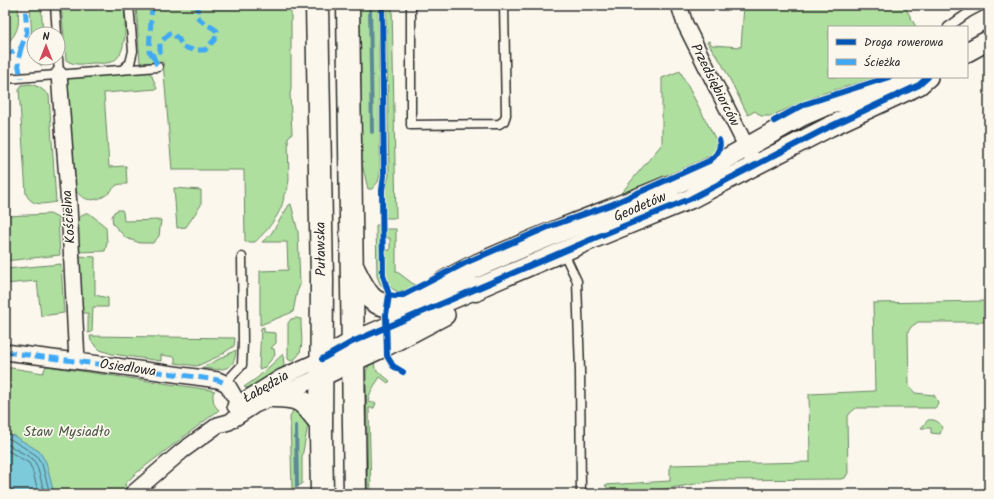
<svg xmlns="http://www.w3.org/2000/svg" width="994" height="499" viewBox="0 0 994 499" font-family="Kalam,sans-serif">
  <rect width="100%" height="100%" fill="#fbf7ec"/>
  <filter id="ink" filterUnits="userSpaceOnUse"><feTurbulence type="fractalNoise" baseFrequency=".025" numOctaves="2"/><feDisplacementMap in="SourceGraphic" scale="8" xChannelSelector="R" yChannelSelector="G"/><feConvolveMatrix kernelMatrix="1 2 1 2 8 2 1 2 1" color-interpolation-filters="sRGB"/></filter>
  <g filter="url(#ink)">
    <path fill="#aedf9f" stroke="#6c8565" d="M5,5H18C19,26 20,30 5,46Z
      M30,5H41L43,34H34V58H44L42,66L33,59Z
      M61,5H124C125,20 129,56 111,62C106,64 98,63 93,63C83,64 74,66 66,60Z
      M136,5H291V89L290,94L292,134L288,137L289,180L287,191L284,194C284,211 267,231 255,242H245L244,170H172L163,62L140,63Z
      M360,5H378L380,174L378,182L372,189H368L362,164Z
      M386,5H392L396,218H384L385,189L389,176Z
      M744,5H904L916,27H829V77H878L821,94L771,116H761L755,111L748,115L721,62L707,42L709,41L712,45L741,47Z
      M680,71L716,140C718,148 715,153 708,157L617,198L662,144V78Z
      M149,72L152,76L157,89L104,93L109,167L126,166L127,184C124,184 119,184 117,185C114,187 112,190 110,192C98,202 85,203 76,191L66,81L68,78Z
      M30,84L39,87L49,95L56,202C44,204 32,207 26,194L19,89L22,85Z
      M174,188L201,190V205L186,227L177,228Z
      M291,204L298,232L300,285L297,292L293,312L260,325V271L288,270L287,242H262L271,234L289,205Z
      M118,210H122L123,212L124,221L161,220L159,236L153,243H140L126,238L113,224L112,217L114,212Z
      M85,213H89L106,227L107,243L105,251L79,252L77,220Z
      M50,214L58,218L60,255L5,261V216Z
      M376,225H380L381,276L384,288L380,284L377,276Z
      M385,229H396V271L416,286C411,288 405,292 401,292C382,291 385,262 385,250H390V238H385Z
      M78,256L95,257V295L108,298V307H93L92,332L88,333V313H82Z
      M61,264L64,313L41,316L37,281L5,284V269Z
      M989,301V322H918L911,327L908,332L909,386L915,393L934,395L938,402L936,408H856L850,413L847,418L848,473L845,478L841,479L719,480L635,494H619L610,492L605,485L670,481V465L810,462L809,394L875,391L873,303Z
      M296,318L301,319V322C301,336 306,355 291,361L288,359V323L291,319Z
      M264,327V332L276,333V343L271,348L274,349L275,355L265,367L259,369L261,328Z
      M90,336L235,338L234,346L219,356L197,366L175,363V357L161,355V361L112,354L100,350L91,341Z
      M236,350C235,373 219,370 202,368Z
      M283,354L284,366L281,369L248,388L244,387L257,378Z
      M374,360L375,369L390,381L388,383L380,377C375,385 369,392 368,402L376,403L374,408H369L371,494H368L366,371L368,367Z
      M46,366L211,390L215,391L213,393C213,400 213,405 219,410L135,474L125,484L126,488L121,494H5V367L43,373Z
      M294,408L307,419L308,425L302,457V484L292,489L290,417Z
      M928,420C935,419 941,422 942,429L940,434L931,433V428H921Z"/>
    <path fill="#7dcadb" stroke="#5c8a95" d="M5,433L14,436L39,451L46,462L54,494H5Z"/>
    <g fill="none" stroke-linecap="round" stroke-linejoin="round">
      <path stroke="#4c6b71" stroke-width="1" d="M5,437L12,440L36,455L42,464L50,494
        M5,443L33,459L37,466L45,494
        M5,449L29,463L32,469L39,494"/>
      <path stroke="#5c8a95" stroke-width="4" d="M370,5L372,132
        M296,426L297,486"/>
      <defs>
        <path id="service" d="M55,5L57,34
          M411,5V125L499,124L504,121L506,115L504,5
          M948,27L968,13L983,5
          M58,58L59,74
          M123,69L130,63L133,51L129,5
          M5,79L158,67
          M563,251L577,281L580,371L581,494
          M227,384L229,379L242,365L243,343L242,257"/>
        <path id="minor" d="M679,5L685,24L755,164
          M59,74L69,206L77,361
          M5,352L123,367L218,380L227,384L238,403
          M235,406L282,377L322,359
          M132,494L182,451L218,425L229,422L255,405L322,376"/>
        <path id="tertiary" d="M967,52L989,40
          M656,195L669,187L701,173L802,116L825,106L902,83
          M322,359L352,342L597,237L690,199L829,127L919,85L928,77
          M322,376L386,346L445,315"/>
        <path id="primary" d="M317,5L322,279L321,433L322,494
          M348,5L355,494
          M353,268C358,278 363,289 370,297C391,319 425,291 448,287C458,285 467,288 476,290
          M430,292C455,274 483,263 511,251C563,228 617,209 669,187
          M273,396C303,396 303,401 321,423"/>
      </defs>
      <use href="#service" stroke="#2b2b2b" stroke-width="11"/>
      <use href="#minor" stroke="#2b2b2b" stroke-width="18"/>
      <use href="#tertiary" stroke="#2b2b2b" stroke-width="22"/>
      <use href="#primary" stroke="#2b2b2b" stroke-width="25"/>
      <use href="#service" stroke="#fbf7ec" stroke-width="8"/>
      <use href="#minor" stroke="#fbf7ec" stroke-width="15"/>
      <use href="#tertiary" stroke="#fbf7ec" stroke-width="19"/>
      <use href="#primary" stroke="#fbf7ec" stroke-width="22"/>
      <path stroke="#3fa9f5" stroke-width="5" stroke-dasharray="10 5" stroke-linecap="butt" d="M152,5L149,51L153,56L160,54V43L170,33L178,38L183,47L193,50H205L215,39L217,31C209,24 202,24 196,15L199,5
        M21,48L18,62L21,78
        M5,55L21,48L27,32L25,5
        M153,56L158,67
        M5,352L174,374L218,380L227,384"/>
      <defs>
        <path id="cycleway" d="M382,5L384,176L382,190L383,275L389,295L386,315L387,356L393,366L403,372
          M774,121L805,104L889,77
          M389,295L395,296L403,295L465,263L548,227L613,204L709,161C716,156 722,149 719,140
          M322,359L352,342L597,237L690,199L829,127L919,85L928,77"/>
      </defs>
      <use href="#cycleway" stroke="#fbf7ec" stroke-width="8"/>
      <use href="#cycleway" stroke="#0057b8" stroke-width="6"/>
    </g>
  </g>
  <g text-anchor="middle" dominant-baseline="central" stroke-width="3.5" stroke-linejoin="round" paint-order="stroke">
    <g font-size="14" fill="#2b2b2b" stroke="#fbf7ec">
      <text transform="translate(715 85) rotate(63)">Przedsiębiorców</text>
      <text transform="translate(640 207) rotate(-23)">Geodetów</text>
      <text transform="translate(69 217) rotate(-94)">Kościelna</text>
      <text transform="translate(321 249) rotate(-91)">Puławska</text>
      <text transform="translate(128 368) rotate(8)">Osiedlowa</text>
      <text transform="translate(266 387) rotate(-30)">Łabędzia</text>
    </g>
    <g font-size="14" fill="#4c5848" stroke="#fbf7ec">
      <text x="67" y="432">Staw Mysiadło</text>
    </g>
  </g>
  <rect width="994" height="499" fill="none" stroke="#fbf7ec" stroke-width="20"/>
  <rect x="10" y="10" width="974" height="479" fill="none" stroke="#2b2b2b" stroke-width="1.5" filter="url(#ink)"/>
  <rect x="828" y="26" width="140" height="52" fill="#fbf7ec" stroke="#a8a59f"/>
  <rect x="836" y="39" width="20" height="6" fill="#0057b8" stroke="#a8a59f"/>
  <text x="864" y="46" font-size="12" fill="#2b2b2b">Droga rowerowa</text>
  <rect x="836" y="59" width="20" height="6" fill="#3fa9f5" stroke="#a8a59f"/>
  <text x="864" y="66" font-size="12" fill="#2b2b2b">Ścieżka</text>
  <g transform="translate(46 46)"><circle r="19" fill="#fbf7ec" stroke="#a8a59f"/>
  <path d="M0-3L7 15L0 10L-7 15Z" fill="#d1495b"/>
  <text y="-6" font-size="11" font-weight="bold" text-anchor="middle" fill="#2b2b2b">N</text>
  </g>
</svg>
